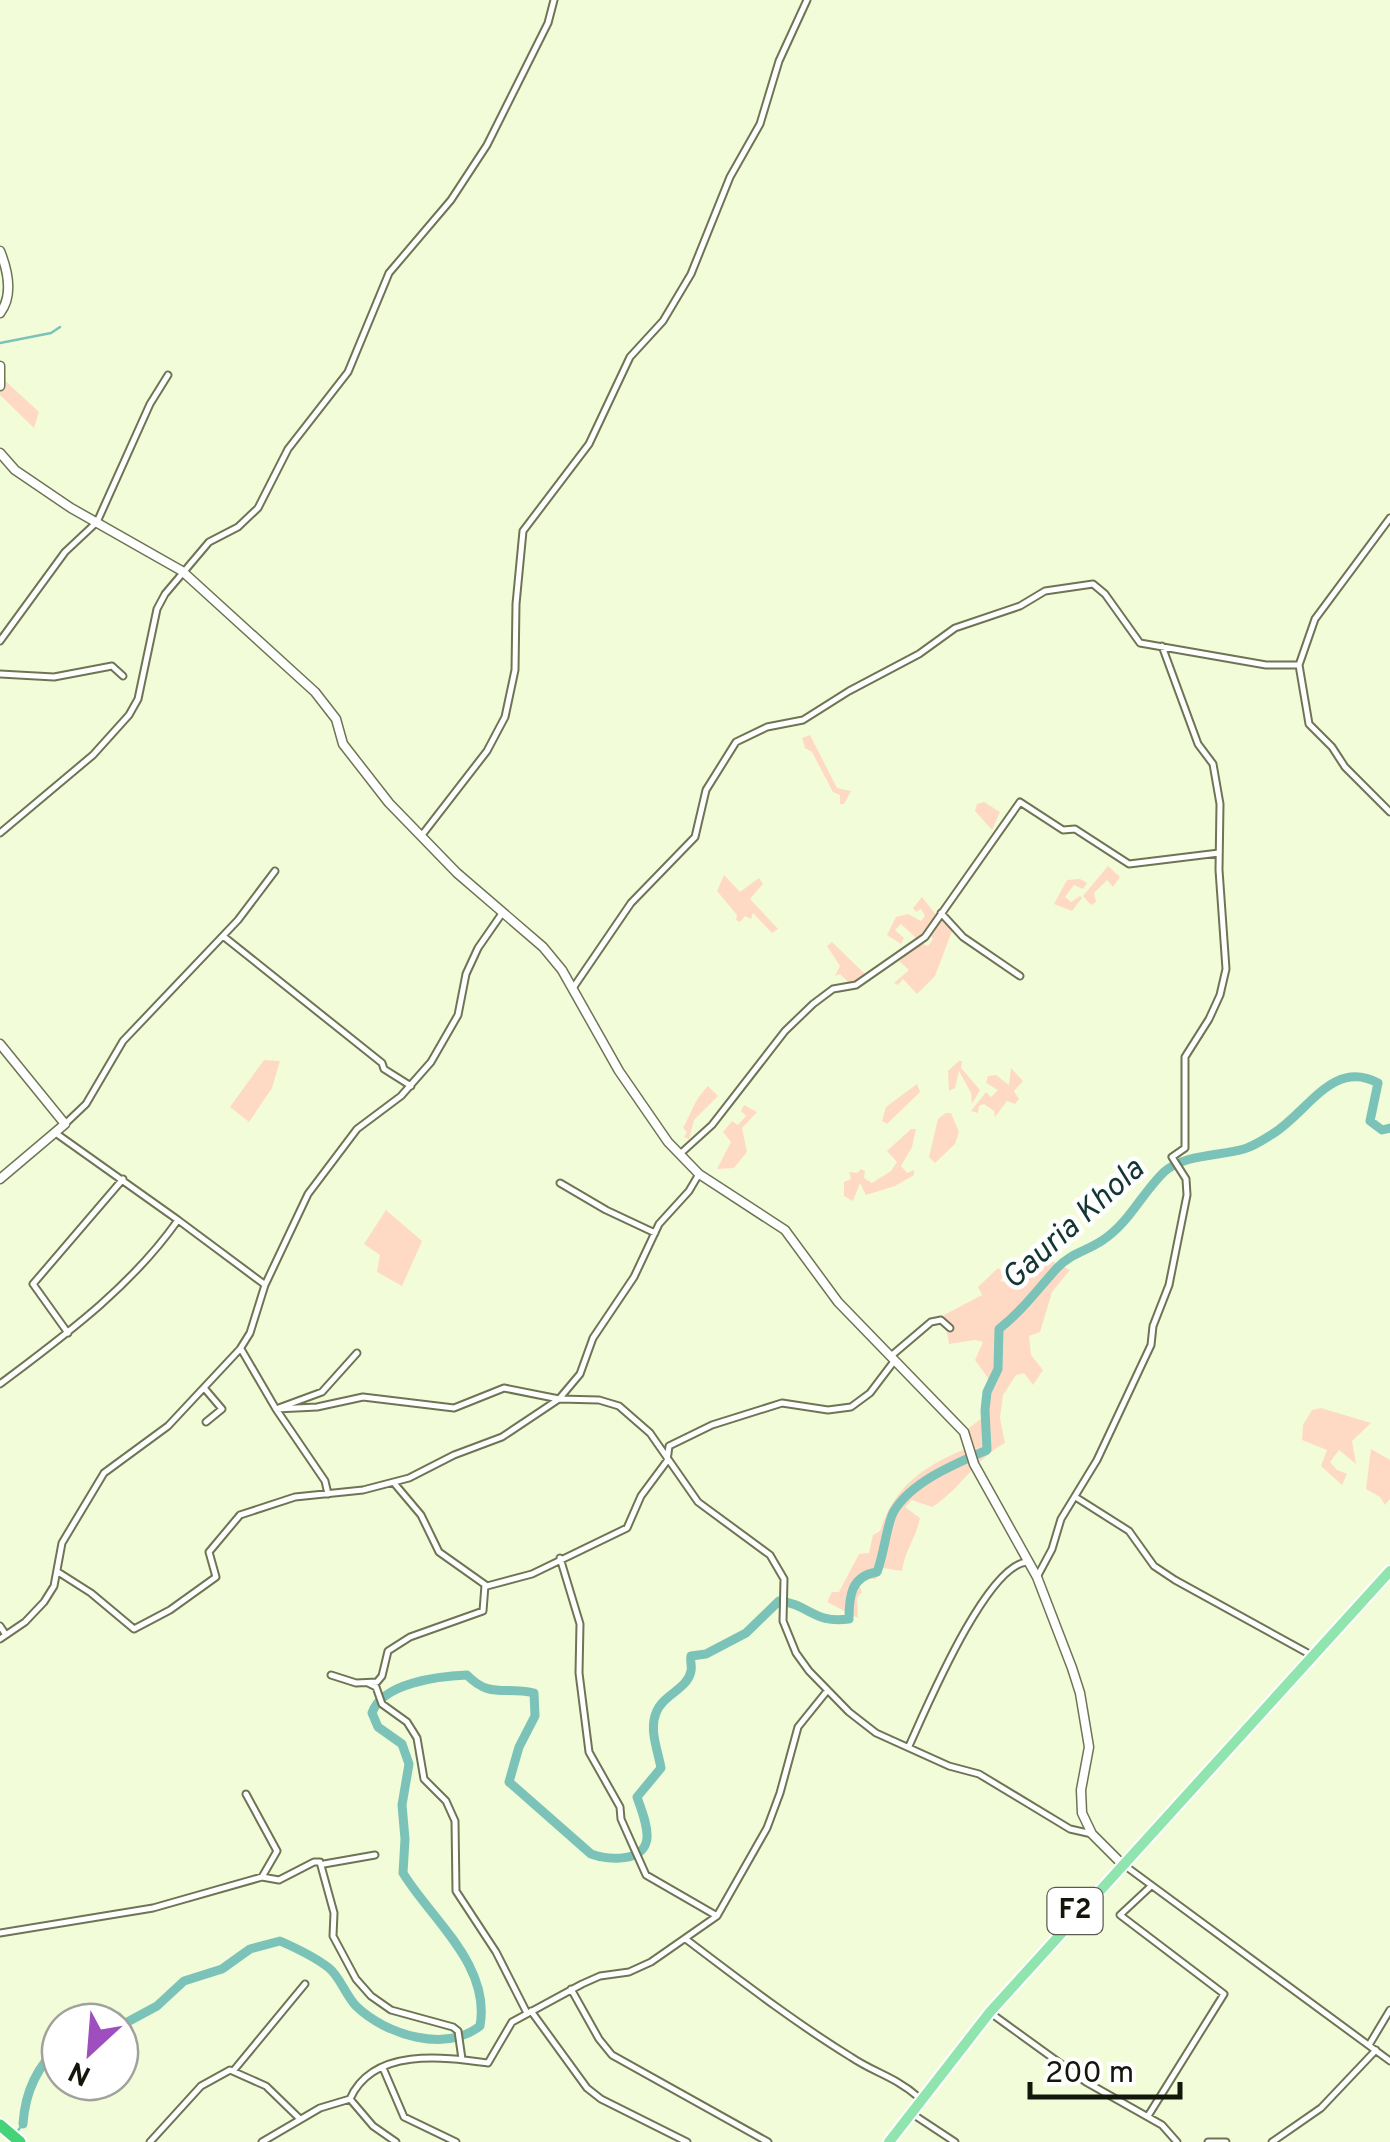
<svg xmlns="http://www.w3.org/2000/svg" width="1390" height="2142" viewBox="0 0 1390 2142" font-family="Overpass,sans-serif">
  <rect width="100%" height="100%" fill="#f3fcd8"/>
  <path fill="#fedac4" d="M0,376L39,412L34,428L0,395Z
    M810,735L837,788L851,791L844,804H840V795L833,792L812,752L805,748L802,738Z
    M984,802L1000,812L992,830L975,811L977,804Z
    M1108,866L1120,877L1113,887L1107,880L1094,893L1096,902L1091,905L1083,896Z
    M724,875L740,892L759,878L763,884L750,899L778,929L772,933L753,913L751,919L745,916L740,922L736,920L737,915L717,891Z
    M1080,879L1087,883L1083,889L1074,885L1065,897L1071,902L1080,896L1082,898L1072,911L1054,904L1067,880Z
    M922,897L937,916L917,939L901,924L895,930L904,938L901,944L887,935L896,917L908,914L921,921L925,916L921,909L916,912L913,908Z
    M941,919L952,931L935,976L917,994L903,979L898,985L894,983L909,970L899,961L920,943L928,946L933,939L929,934Z
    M832,942L866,975L851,985L840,974L835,976L840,966L827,946Z
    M264,1060L280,1061L272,1088L249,1122L230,1107Z
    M959,1061H962L961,1068L980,1090L972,1104L971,1093L959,1071L955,1088L949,1091L948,1071Z
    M1011,1068L1023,1081L1014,1091L1019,1099L1015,1104L1007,1101L995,1117L994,1111L984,1104L979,1106L978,1113L971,1111L986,1092L991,1097L998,1090L986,1083L988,1076L996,1075L1009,1085Z
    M917,1084L920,1092L887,1124L882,1121L886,1107Z
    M708,1086L718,1096L694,1120L689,1139L684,1137L687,1132L683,1128C692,1112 694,1100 708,1086Z
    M744,1105L757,1112L742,1128L747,1152L734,1168L717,1169L731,1142L723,1132L732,1121L738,1125L746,1116L741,1111Z
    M946,1113H951L959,1132L955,1144L935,1163L929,1157L938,1119Z
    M911,1129H916L912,1147L901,1166L907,1173L914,1170V1175L895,1186L866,1195L860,1183L853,1201L844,1196V1182L851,1179L849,1172L857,1173L861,1169L865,1171L864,1178L872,1183L891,1171L897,1162L887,1151Z
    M386,1210L422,1241L402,1286L377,1272L380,1255L364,1244Z
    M1036,1253L1070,1270L1052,1292L1040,1332L1029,1336L1031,1355L1043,1370L1033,1385L1024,1373L1016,1375L1003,1395L1000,1418L1005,1443C976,1458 960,1490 932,1507L912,1500L905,1507L920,1518C916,1538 905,1550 902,1571L883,1568L876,1579H866L859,1585L862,1592L857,1598L858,1618L827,1602L832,1592H839L859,1554L869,1553L873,1535L880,1531C895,1484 926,1465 970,1447L964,1432L982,1418L988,1378L975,1360L983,1342L975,1340L949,1344L944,1315L982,1295L978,1287L998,1268L1005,1274L1000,1281L1018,1283L1012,1274V1264Z
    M1321,1408L1371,1423L1352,1441L1356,1464L1339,1450L1330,1462L1337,1470L1347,1474L1342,1485L1321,1466L1327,1450L1302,1440L1303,1425L1312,1410Z
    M1371,1449L1390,1460V1499L1385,1505L1380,1497L1366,1489Z"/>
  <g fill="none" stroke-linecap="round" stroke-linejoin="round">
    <path stroke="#7bc3b8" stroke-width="2.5" d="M0,343L51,333L60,327
      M16,2133L23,2124"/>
    <path stroke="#7bc3b8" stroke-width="9" d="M120,2026L157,2006L184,1981L222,1969L250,1949L280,1941C296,1948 315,1957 329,1968C340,1977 345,1994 356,2006C386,2035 445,2053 480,2026C491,1965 431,1919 403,1873L405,1839L402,1805L409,1764L402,1744L378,1727L372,1713C382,1683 439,1676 467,1675C490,1699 505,1686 534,1693L535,1716L519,1747L509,1782L591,1854C607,1860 645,1863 647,1838C648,1825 641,1809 637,1797L661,1768C658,1751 649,1730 656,1713C662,1695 688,1689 691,1671C692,1666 690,1661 691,1656L706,1654L746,1633L779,1601C809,1604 813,1624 849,1619C849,1596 851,1576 877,1572C884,1555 887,1522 894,1511C912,1481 957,1463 987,1450L985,1410L987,1392L998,1369L999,1329C1022,1311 1038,1289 1057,1268C1071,1253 1087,1251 1103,1240C1129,1223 1142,1193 1164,1172C1184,1154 1220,1156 1244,1149C1254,1146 1263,1140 1271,1135C1307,1114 1332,1058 1378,1083L1370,1121L1382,1130L1390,1128
      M23,2124C25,2093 36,2067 60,2046"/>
    <defs>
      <path id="street" d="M1390,518L1315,619L1299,665L1309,724L1332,747L1345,767L1390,812
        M0,641L65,552L97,522L150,404L168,375
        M0,674L54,677L112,666L123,676
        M0,833L93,755L129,715L138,699L157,609L165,594L209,542L238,527L258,508L288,449L348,372L389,273L451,200L487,145L548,23L554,0
        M422,835L487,751L505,717L515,670L516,604L523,531L589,444L630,357L663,321L691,274L730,177L760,124L779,61L807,0
        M941,913L963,937L1020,976
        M223,936L382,1063L384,1069L411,1086
        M573,988L631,903L695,837L706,790L736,742L767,727L803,720L849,691L919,654L955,628L1020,606L1045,591L1093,584L1105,594L1140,643L1266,665H1299
        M65,1124L86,1104L123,1041L238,920L275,871
        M57,1134L178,1220
        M680,1154L712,1125L785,1031L813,1004L833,989L856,985L925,937L1020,802L1063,830L1075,829L1129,864L1219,853
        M560,1183L606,1210L655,1233
        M68,1333L33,1284L123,1179
        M241,1349L276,1409L322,1392L357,1353
        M891,1356L931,1322L941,1320L950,1328
        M0,1384C65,1335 131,1287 178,1220L264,1284
        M205,1389L222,1409L206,1422
        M394,1483L421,1515L439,1552L487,1586L532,1574L627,1528L641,1496L667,1461L669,1446L712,1425L782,1403L828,1410L851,1407L870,1393L895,1360
        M328,1494L325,1481L276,1409L317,1407L363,1397L454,1408L504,1388L559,1399L599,1400L619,1406L650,1433L698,1502L770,1555L784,1579L783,1621L796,1653L809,1671L849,1712L876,1733L949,1766L979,1774L1070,1829L1092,1834
        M1077,1498L1129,1531L1154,1566L1175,1580L1313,1656
        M560,1558L580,1624L579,1673L589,1752L620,1807L621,1819L646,1875L717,1916
        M58,1572L91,1593L134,1629L170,1610L216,1577L209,1552L240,1515L295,1497L363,1490L409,1478L454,1455L502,1437L559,1399L580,1374L593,1338L634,1277L659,1224L689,1191L699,1174
        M1037,1577L1052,1549L1061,1519L1097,1460L1151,1345L1153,1326L1169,1285L1187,1195L1186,1179L1172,1157L1185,1148V1057L1209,1019L1220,995L1226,969L1219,870L1220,804L1213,764L1198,744L1162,646
        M0,1626L6,1635
        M0,1639L25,1622L44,1602L54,1586L62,1543L104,1473L168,1426L240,1349L250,1333L265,1285L308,1194L357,1129L401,1096L431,1062L458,1015L466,974L478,948L503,912
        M331,1675L356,1683L377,1682L382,1676L388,1651L410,1637L483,1611L485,1585
        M368,1683L376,1687L382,1704L407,1722L417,1738L424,1779L446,1801L455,1821L456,1891L496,1952L527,2013
        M909,1746C926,1709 986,1565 1027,1562
        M246,1794L277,1851L262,1877
        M324,1864L375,1855
        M1124,1865L1390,2061
        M0,1933L153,1908L262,1877L279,1880L314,1862H320L334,1913L333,1936L356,1979L371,1996L391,2010L453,2027L458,2031L462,2059
        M687,1940C740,1980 794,2022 851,2057C873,2072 897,2078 917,2096
        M571,1989L599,2039L612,2055L768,2142
        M531,2011L587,2088L601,2099L687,2142
        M992,2014L1086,2082L1162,2125L1177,2142
        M1369,2045L1390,2010
        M383,2068L404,2117L456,2142
        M234,2070L305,1984
        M350,2099L373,2126L396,2142
        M911,2113L955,2142
        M1148,2116L1224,1994L1120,1915L1150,1887
        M150,2142L201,2086L230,2070L266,2086L300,2119
        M262,2142L320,2108L350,2099C373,2047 444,2057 488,2063L512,2022L582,1984L600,1976L629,1972L651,1962L717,1916L767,1828L780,1793L798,1727L827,1691
        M1208,2142H1226
        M1272,2142L1321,2108L1376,2050"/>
      <path id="secondary" d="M0,251C8,271 14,295 0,313
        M0,366V386
        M0,453L15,470L71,508L182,571L315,692L336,719L343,744L389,803L457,873L543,947L562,970L619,1071L668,1142L699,1174L785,1230L838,1302L964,1432L974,1464L1037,1577L1072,1668L1080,1693L1089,1747L1081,1790L1082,1813L1092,1834L1120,1862
        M0,1044L65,1124L0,1179"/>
      <path id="primary" d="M889,2142L990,2012L1390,1571"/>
      <path id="highway" d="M0,2125L20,2142"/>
    </defs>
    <use href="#street" stroke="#6d7555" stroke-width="9"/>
    <use href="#secondary" stroke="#6d7555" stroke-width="11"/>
    <use href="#primary" stroke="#fff" stroke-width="14"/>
    <use href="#highway" stroke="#fff" stroke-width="15"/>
    <use href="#street" stroke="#fff" stroke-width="5"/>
    <use href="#secondary" stroke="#fff" stroke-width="8"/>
    <use href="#primary" stroke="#90e4ad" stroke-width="10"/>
    <use href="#highway" stroke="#46d276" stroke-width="11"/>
  </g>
  <g text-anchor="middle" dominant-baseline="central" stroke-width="9" stroke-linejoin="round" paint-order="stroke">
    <rect fill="#fff" stroke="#5a5c54" stroke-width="2.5" x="1047.5" y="1888" width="55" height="46" rx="8"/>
    <g font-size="28" font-weight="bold" fill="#13160a">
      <text x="1075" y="1911">F2</text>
    </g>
    <g font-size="32" font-style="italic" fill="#133632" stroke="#fff">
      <text transform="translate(1074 1225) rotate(-42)">Gauria Khola</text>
    </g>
  </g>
  <g transform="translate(90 2052) rotate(206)"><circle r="48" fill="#ffffff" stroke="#a1a29d" stroke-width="2.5"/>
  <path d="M0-8L18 38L0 25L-18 38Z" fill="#9e4ebe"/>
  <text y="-15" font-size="28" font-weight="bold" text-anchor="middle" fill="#13160a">N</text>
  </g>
  <path d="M1030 2082v15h150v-15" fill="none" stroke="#13160a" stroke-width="5"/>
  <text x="1045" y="2082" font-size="30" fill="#13160a" stroke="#ffffff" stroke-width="8" paint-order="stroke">200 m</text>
</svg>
